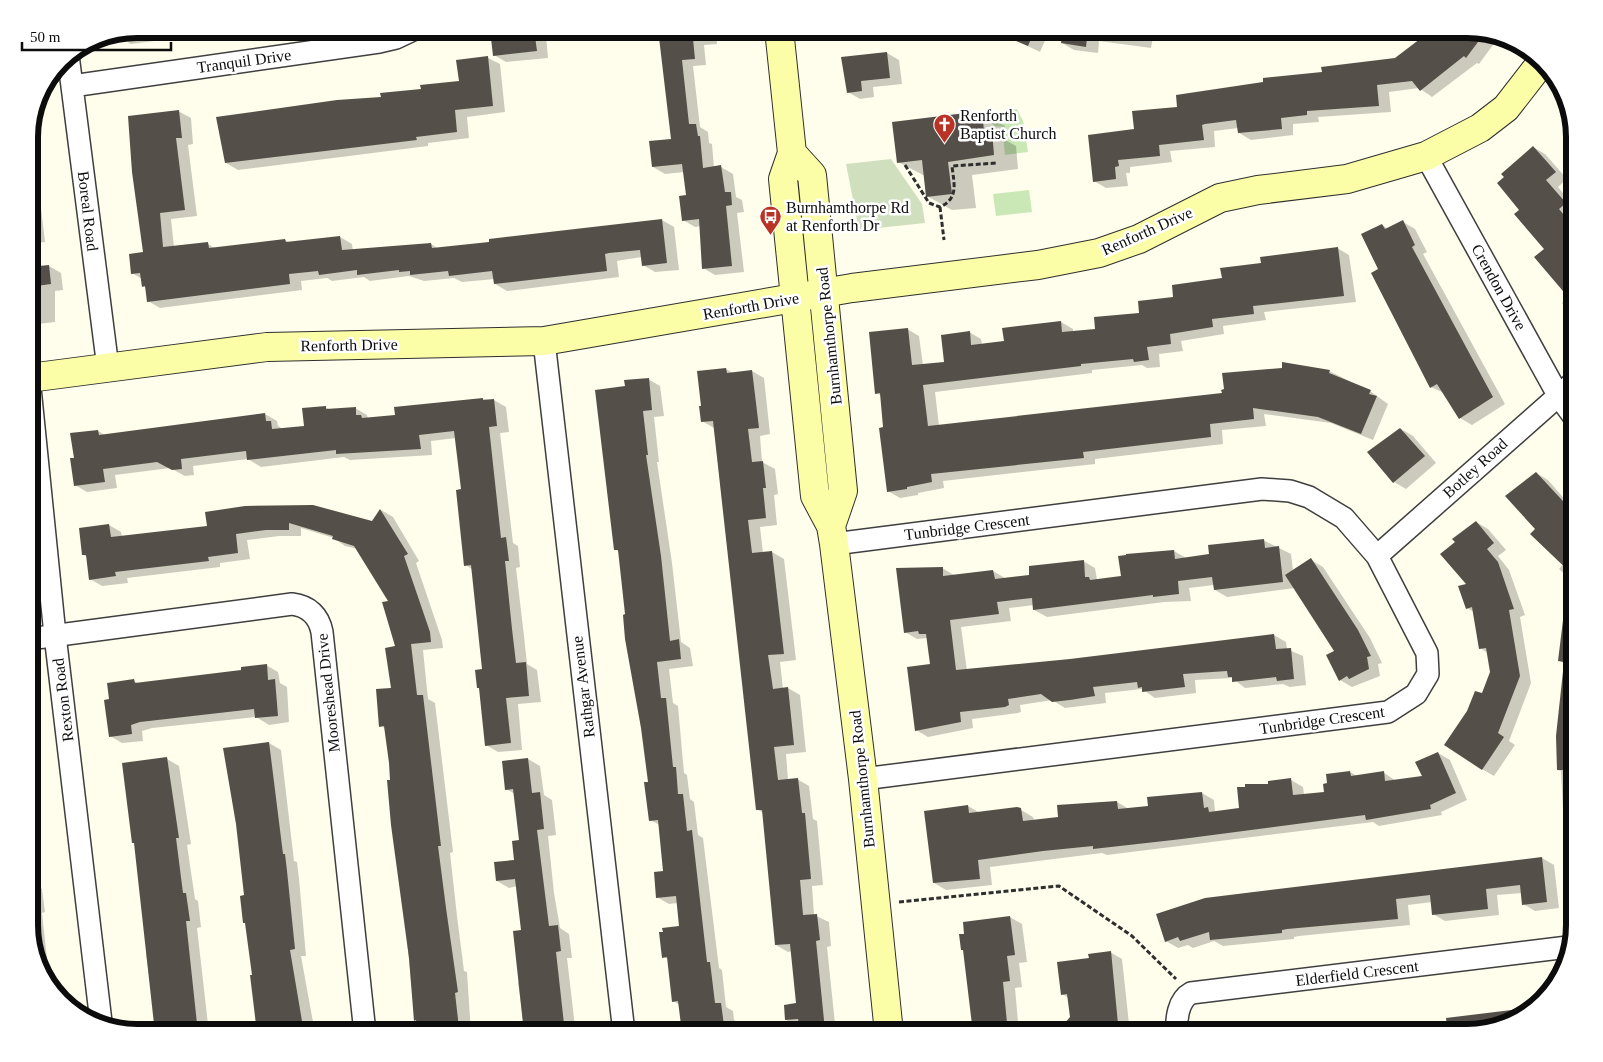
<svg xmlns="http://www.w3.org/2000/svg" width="1603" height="1062" viewBox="0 0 1603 1062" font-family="Georgia,serif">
  <rect width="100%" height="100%" fill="#fffdeb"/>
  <path fill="#c9e8b6" d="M1017,109L1023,121L1028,152L1005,155L1002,126L993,127L992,112Z
    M1029,190L1032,212L996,216L993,194Z"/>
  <path fill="#d0dfbe" d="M891,159L922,204L925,223L859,230L846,164Z"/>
  <path fill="#0003" d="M136,29H183L184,32L153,36L154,41L131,44L119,37V32Z
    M491,29H587L588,31L546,36L548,58L506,62L494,55Z
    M659,29H716L717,44L704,45L706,65L693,66L700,127L708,132L709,143L712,144L714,168L721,167L733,174L736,197L742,200L744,212L737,213L744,272L715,275L703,268L701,226L695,227L683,220L687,196L684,172L665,174L653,167L672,140Z
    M846,29H869L850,31Z
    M1010,29H1050L1040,52L1007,36Z
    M1065,29H1278H1234L1233,36L1188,34L1187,40L1153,37L1151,48L1099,41L1098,53L1074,50L1062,43Z
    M1440,29H1467L1498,38L1479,64L1477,63L1432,97L1419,88L1389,92L1391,112L1318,117L1319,122L1293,124V135L1251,140L1239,133L1238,128L1214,131L1215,147L1170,151L1172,162L1130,167V173H1126L1128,186L1106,188L1094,181L1135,130L1178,108L1323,74L1390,63L1434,36Z
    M887,53L899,60L902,84L873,87L874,97L860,99L848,92Z
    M488,58L500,64L505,112L467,117L469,138L428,143V146L238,170L226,163L382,98L460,82Z
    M178,111L191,118L193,144L188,145L197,216L171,219L174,247L208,244L216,249L285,240L290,243L340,237L352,244L353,251L431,244L439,249L662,220L674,227L679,270L655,272L643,265L642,257L622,260L617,261L619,277L507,291L495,284V279L462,282L454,278L424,281L409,276L370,281L364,277L332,281L327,278L301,281L302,290L160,308L148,301L147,288L143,286L142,279L132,273L144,253Z
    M981,113L1005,126L1007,141L1016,146L1018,169L972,175L976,208L952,210L927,196L925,176L898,162Z
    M31,122L45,242L29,244V129Z
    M1574,139V152L1568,146Z
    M1533,147L1545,154L1567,179L1558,187L1574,206V213L1570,217L1574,221V317L1562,303L1569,296L1546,249L1521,210Z
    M1403,222L1415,229L1427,252L1423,254L1505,404L1472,425L1460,418L1444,393L1431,387L1380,270L1382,225L1388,229Z
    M1337,248L1349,255L1356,302L1264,312L1266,320L1223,326L1224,334L1181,341L1183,351L1159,354L1160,367L1147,368L1142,365L1092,370V373L935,392L939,426L1223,395L1329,371L1370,391L1388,404L1373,440L1331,423L1264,414L1266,426L1222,430L1223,444L1095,459V464L943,481L944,488L918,493V495L900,498L888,491L882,396L876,393L907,329L919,336L923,365L946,363L969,332L981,339L982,345L1005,342L1061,322L1073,329V332L1097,330L1262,264Z
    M49,266L61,273L63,290L55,291V322L29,325V268Z
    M726,369L733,373L752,371L764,378L770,434L760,436L762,462L775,469L778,494L774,495L777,525L760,527L763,553L772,552L784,559L796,660L780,662L783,689L788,688L800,695L806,752L786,754L788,780L797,779L809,786L813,819L817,821L823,885L812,886L814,915L829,922L831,946L827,947L836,1033H801L800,1027L786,1020L798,1005L792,951L788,952L776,945L763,813L757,809L714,428L702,421Z
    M648,379L660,386L664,416L654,417L659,462H657L672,563L681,642L690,648L693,666L669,669L673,703L678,706L684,773L687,775L690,799L694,802L698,835L703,838L719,968L722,970L726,1007L733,1011L734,1020L745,1027L746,1033H683L680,1005L673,1001L669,960L664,957L680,927L678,903L669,904L657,897L665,872L660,825L650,820L649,783L619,552L615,549L626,387Z
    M482,399L494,400L506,407L509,432L500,433L513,543L518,546L520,567L516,568L524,636L527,664L537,670L541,702L518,704L522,750L498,752L486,745L481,689L478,688L483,671L473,570L466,565L463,490L456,438L431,441L432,455L350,460L344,457L261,467L248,459L193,466L194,475L185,476L170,468L115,475L117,488L87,492L75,485V459L98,431L105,435L265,414L277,421L278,426L283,429L306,427L325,407L331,410L355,408L367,415L368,419L396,416Z
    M1401,429L1413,436L1436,463L1406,489L1394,482L1369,452Z
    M1536,473L1548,480L1574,510V583L1559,569L1563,564L1537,529Z
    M381,510L393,517L419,561L416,563L442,640L443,648L423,650L428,699L435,703L453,852L450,853L457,916L464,971L467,972L471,1033H419L418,1022L415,1020L386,729L381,726L392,689L397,647L390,601L358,549L345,546L334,538L301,528V536H279L247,540L250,559L220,563V567L127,578L128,583L102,586L90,579L87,557L84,555L109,525L121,532L122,537L208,527L206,513L372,522Z
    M1476,522L1488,529L1506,550L1498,556L1509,570L1525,615L1520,617L1531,683L1509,741L1515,745L1494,776L1482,769V695L1491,672L1488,653L1480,648L1474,612L1467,608L1468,584Z
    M1263,540L1291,554L1293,571L1311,560L1323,567L1370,638L1382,663L1378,664L1380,676L1352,687L1340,680L1336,651L1295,588L1227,597L1215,590L1214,585L1189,588L1191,601L1164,602L1047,617L1034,610V605L1009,608L1011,621L961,627L967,671L1071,660L1274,635L1286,642L1287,649L1303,656L1306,685L1290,687L1283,684L1245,688L1232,678L1195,680L1196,693L1155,698L1142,689L1105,693L1106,703L1065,708L1052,700L1020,705L1021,712L1018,713L972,719L973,728L928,737L916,730L931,665L927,638L917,639L905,632L942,568L954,575L993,571L1005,578L1031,576L1083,561L1095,568L1097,580L1122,577L1174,551L1186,558L1210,555Z
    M1562,639L1574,641V817L1563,811L1561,771L1558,770L1565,664L1559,660Z
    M266,665L278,672L280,683L287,687L289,722L269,725L256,717L152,728L142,731L143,741L122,743L110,736L111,700L134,681L139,684L242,671Z
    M29,726L35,730L37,751L29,752Z
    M269,743L281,750L294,861L297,862L299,879L306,956H301L315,1033H258L246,896Z
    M1438,753L1450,760L1467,800L1441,812L1442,815L1379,826L1373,822L1107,855L1102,853L990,867L992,885L946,890L934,883L968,806L980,813L1021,810L1033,817L1034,821L1059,818L1117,802L1129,809L1150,807L1202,793L1214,800L1215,812L1241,809L1269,786L1291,780L1303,787L1304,795L1325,793L1350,772L1357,776L1383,772L1396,781L1424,777Z
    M167,759L179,766L191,844L187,845L195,899L198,901L201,927L197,928L209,1033H157L146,953H149Z
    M528,759L540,766L544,795L552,800L556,835L548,836L554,893L560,928L569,934L572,958H567L575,1027L580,1033H525L518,982H520L522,931L517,886L509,888L497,881L516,861L521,841L515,794L506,789Z
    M29,816L30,825L35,828L38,852L29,853Z
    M1542,858L1554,865L1559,908L1535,911L1523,904L1522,893L1497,895L1499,915L1445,921L1433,914L1432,902L1408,905L1410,925L1299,936L1294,937V939L1223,946L1214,941L1193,948L1188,945L1178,948L1166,941L1205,899Z
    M29,882L42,889L45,912L42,913L50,986L43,979L29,933Z
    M1010,917L1022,924L1027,962L1019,963L1022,987L1015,988L1019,1033H974L964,951L962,950Z
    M1110,952L1122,959L1130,1033H1065L1064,1025L1071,1017L1069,998L1062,994L1090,959Z
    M1382,1023L1387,1026L1412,1023L1424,1030L1425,1033H1357V1026Z
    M1262,1028L1270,1033H1227L1226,1032Z
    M1322,1031L1327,1033H1298Z"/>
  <path fill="#544f48" d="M490,29H534L537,51L493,56Z
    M658,29H692L695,59L682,60L689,124H696L698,136H700L703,168L721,165L725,192H731L732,205L726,206L732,266L702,269L699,219L682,221L679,196L686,195L682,164L652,167L649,141L671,139Z
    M988,29H1035L1028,46Z
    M1063,29H1088L1086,47L1061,43Z
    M1433,29H1467L1484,34L1466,58L1464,56L1420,91L1412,81L1377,85L1379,106L1307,111V115L1281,118L1282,129L1238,133L1236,120L1205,124L1202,125L1204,140L1159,145L1160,156L1118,160L1119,166L1115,167L1116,179L1093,182L1088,135L1134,129L1132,111L1177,107L1176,95L1263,82V78L1322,72L1321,67L1395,58Z
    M887,52L890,78L861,81L862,91L847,93L841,57Z
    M488,56L493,106L455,110L457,132L416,137L417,140L225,163L216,117L337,100L381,97L380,93L421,89L420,85L459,81L456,60Z
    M179,110L182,138H176L185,210L160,213L163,247L208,242L209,248L285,239L286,242L340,236L342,250L431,243L432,248L489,242V239L662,219L667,263L642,266L640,250L609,253L605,254L607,271L494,284L492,271L449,276L448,271L410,275V271L399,272V270L357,275V270L319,275L318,271L289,274L290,284L147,302L145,286L142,287L140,273L131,274L129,254L143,252L132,172L128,116Z
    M982,111L984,131L992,130L994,155L948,162L952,194L926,197L922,160L897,163L892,122Z
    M1533,146L1556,172L1546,180L1566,203L1559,209L1574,227V304L1534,257L1544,249L1514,214L1519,210L1497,183L1504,177L1501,174Z
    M1403,220L1415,245L1412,247L1493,397L1459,419L1437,384L1430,388L1371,273L1378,269L1361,234L1382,224L1385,229Z
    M1338,247L1344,296L1253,306L1254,314L1212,319L1213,327L1170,334L1171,344L1147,347L1149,360L1134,362L1133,359L1081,364V366L923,385L928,426L1222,393L1221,390L1224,389L1222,373L1282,368V362L1330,370L1329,373L1371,390L1369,394L1377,396L1361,434L1318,417L1253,408L1254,419L1210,424L1211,437L1083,452L1084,458L931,474L932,482L907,487V489L887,492L879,428L883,427L880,393L875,394L869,332L908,328L912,365L944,362L941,335L970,331L971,345L1004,341L1002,328L1061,321L1062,332L1095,329L1094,317L1139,313L1138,301L1173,297L1172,285L1222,278L1220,268L1261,263L1260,257Z
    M49,265L51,284L29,287V267Z
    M726,368L727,373L752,370L759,428L748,429L752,462L763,461L766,488H763L766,518L748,520L752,553L772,551L784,654L768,655L773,689L788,687L794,745L774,747L778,780L798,778L802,813H805L811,879L800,880L803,915L817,914L820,940L816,941L824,1020L823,1029L801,1031L798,1019L785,1020L784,1005L796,1003L790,944L775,945L762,810H756L713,421L701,422L699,406H701L697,371Z
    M649,378L652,410L643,411L648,455H646L661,556L670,641L679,639L681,659L657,662L661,698H666L673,767H676L678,794H683L687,831L692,830L707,962H710L715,1003H721L725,1033H682L678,1001L672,1002L667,957L662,958L659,932H663L662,928L679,926L676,896L656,898L654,872L663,871L658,820L649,821L644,782H648L641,728L625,639L623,615L625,614L618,550H614L595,390L625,386L624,380Z
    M483,398V400L494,399L497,426L489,427L501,538L506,537L509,561H505L512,629L516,663L526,662L529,696L506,698L511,743L485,746L479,688H477L475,670L482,669L471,565L464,566L456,490L461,489L454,431L419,435L421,449L336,454V450L247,460L246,451L181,459L182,469L172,470L157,462L103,469L105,482L74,486L70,458H74L70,433L98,430L99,435L265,413L266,421H271L272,429L304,426L302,408L326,406V409L356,407V415H361L362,418L395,415L394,407Z
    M1400,428L1425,456L1393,483L1367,452Z
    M1536,472L1574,513V576L1530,534L1535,529L1505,496Z
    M313,505L372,521L380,509L408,554L404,556L430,632L431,642L411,644L417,695H423L441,846H438L446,908L458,992L455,993L459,1028L440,1030V1033H418L416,1020L414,1021L409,958L391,825L387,780H390L389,763L384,726L379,727L376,689L391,688L385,648L395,646L382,602L388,601L354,546L332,539L333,536L289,523V530H266L236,534L238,553L208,557L209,561L115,572L116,576L89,580L86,555H82L79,528L109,524L111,537L207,526L205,512L245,506Z
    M1476,521L1494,543L1487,549L1498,562L1514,609L1509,610L1520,676L1498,733L1504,737L1482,770L1444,745L1467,711L1475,691L1482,693L1490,672L1486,648L1479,649L1472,607L1466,609L1458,586L1466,584L1440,554L1455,542L1452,539Z
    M1264,539L1265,548L1279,546L1283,582L1214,590L1212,577L1178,581L1179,594L1153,597V595L1033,610L1032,598L997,602L999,614L950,620L956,670L1070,659L1274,634L1276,649L1291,648L1294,679L1277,681L1276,677L1232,682V677H1228L1227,671L1183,674L1185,687L1142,692V687L1138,688L1137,682L1093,687L1095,696L1070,700L1052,702L1041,694L1008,699L1009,705L1005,707L960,712L961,722L915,731L907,667L930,664L926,634H919L918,631L904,633L896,568L943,567V576L993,570L995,579L1029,575V566L1084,560L1085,577H1089L1090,580L1121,576L1118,556L1126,555V554L1174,550L1175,559L1209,554L1208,545Z
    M1311,558L1358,630L1371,656L1367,657L1369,669L1349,679L1347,676L1339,681L1326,655L1334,651L1285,575Z
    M1564,612H1574V770H1557L1556,736L1564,662L1558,661Z
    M267,664L268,680L275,679L278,716L255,718L254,709L140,722L131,725L132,734L109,737L104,700L109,699L107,683L134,679L135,683L241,670V667Z
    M269,742L283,854H285L287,871L295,949L290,950L304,1033H257L250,975H252L245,923H243L240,896L244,895L236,824L223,748Z
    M1438,752L1456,793L1430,805L1431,809L1366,820L1365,815L1182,839L1093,849V846L1043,851L978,860L980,879L933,883L924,811L968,805L969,813L1017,807L1021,808L1023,821L1058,817L1057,805L1117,801L1118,809L1148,806L1147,797L1202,792L1204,808L1208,807L1209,812L1239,808L1237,787H1245V784H1268V781L1291,778L1293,795L1324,792L1323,784L1327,783L1326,774L1350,771L1351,776L1384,771L1385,781L1422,776L1415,762Z
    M167,757L179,838H176L183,893H186L190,921H186L198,1033H155L134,843H132L122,763Z
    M528,758L532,793L540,792L544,829L537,830L549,926L558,925L561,951L556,952L565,1033H524L513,931L521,930L515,879L496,881L494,862L514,860L512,841L519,840L513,789L505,790L502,761Z
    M1542,857L1547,902L1522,905L1520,885L1486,889L1488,909L1432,915L1430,895L1396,899L1398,919L1287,929L1282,930V933L1210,940L1209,932L1180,941L1178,937L1165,942L1156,914L1205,898Z
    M1010,916L1015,955L1007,956L1010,981L1003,982L1008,1033H973L963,950H961L959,934H964L963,922Z
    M1111,951L1118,1024L1107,1025L1110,1033H1056L1070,1017L1067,994L1061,995L1057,962L1089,958L1088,954Z
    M1529,1008L1515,1022L1467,1033H1448L1446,1018Z"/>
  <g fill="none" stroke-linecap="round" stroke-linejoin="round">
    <defs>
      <path id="street" d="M68,55L108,368
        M72,86L379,42L396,38L415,29
        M1426,156L1558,395L1574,417
        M544,341L624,1033
        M29,378L55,635L101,1022
        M834,544L1262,489L1290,491L1309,497L1344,518L1377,556L1427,653L1428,674L1416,694L1388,712L863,779
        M1377,556L1574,382
        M29,639L292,604C309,606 319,616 322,632L365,1033
        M1177,1033C1176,1019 1178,1000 1191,993L1568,947"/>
      <path id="secondary" d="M779,29L792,153L783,179L815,496L831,526L834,544L863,779L889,1033
        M792,153L812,175L843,491L831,526
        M29,378L267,347L544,341L852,288L1038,265L1099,253L1139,239L1220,198L1258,190L1347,179L1426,156L1480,128L1506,108L1541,63"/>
    </defs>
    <use href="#street" stroke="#3f3f3f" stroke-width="24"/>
    <use href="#secondary" stroke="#2e2e2e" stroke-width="30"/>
    <path stroke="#2e2e2e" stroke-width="3" stroke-dasharray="5 2.5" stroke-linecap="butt" d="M905,165L929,203L940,207C959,198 954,184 952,166L997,163
      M940,207L944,240
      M899,902L1059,886L1132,936L1176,979"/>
    <use href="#street" stroke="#fff" stroke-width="21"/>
    <use href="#secondary" stroke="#fcfea7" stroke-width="28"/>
  </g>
  <defs>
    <symbol id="church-pin" viewBox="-11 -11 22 30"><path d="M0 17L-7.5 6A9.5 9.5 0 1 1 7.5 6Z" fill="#b93326" stroke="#fff"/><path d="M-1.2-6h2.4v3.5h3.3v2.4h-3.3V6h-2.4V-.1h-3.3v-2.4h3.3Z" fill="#fff"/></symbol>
    <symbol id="bus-pin" viewBox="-11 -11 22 30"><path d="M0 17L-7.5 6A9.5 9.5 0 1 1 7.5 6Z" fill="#b93326" stroke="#fff"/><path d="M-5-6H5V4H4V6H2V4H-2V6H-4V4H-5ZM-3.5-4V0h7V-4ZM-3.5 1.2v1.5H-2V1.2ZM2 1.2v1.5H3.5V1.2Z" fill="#fff"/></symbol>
  </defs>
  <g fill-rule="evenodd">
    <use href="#church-pin" x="932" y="112" width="25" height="34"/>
    <use href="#bus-pin" x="758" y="204" width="25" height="34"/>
  </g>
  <g text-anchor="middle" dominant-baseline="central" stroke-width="5" stroke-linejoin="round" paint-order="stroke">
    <g font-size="16" fill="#0c0c0c" stroke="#fff">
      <text transform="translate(244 61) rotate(-8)">Tranquil Drive</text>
      <text transform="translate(88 211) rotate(83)">Boreal Road</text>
      <text transform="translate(1147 231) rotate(-24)">Renforth Drive</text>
      <text transform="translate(1499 287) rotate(61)">Crendon Drive</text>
      <text transform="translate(751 306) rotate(-10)">Renforth Drive</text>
      <text transform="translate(829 336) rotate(-96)">Burnhamthorpe Road</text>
      <text transform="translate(349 345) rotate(-1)">Renforth Drive</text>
      <text transform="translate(1475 468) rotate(-42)">Botley Road</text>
      <text transform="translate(967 527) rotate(-7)">Tunbridge Crescent</text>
      <text transform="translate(583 687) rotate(-97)">Rathgar Avenue</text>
      <text transform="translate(328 693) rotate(-96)">Mooreshead Drive</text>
      <text transform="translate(63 700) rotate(-97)">Rexton Road</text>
      <text transform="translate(1322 720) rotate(-8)">Tunbridge Crescent</text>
      <text transform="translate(862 779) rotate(-96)">Burnhamthorpe Road</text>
      <text transform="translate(1357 973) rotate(-7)">Elderfield Crescent</text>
    </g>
    <g font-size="16" fill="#0c0c0c" stroke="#fff" text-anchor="start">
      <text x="960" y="115">Renforth<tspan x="960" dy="18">Baptist Church</tspan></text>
      <text x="786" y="207">Burnhamthorpe Rd<tspan x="786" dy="18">at Renforth Dr</tspan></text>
    </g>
  </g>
  <path d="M0 0H1603V1062H0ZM137 38H1467A99 99 0 0 1 1566 137V925A99 99 0 0 1 1467 1024H137A99 99 0 0 1 38 925V137A99 99 0 0 1 137 38Z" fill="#fff" fill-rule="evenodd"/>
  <path fill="none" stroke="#0c0c0c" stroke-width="6" d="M137 38H1467A99 99 0 0 1 1566 137V925A99 99 0 0 1 1467 1024H137A99 99 0 0 1 38 925V137A99 99 0 0 1 137 38Z"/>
  <path d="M22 42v8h149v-8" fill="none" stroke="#0c0c0c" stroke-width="2.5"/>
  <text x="30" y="42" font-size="15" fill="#0c0c0c" stroke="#ffffff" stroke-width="4" paint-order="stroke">50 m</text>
</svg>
